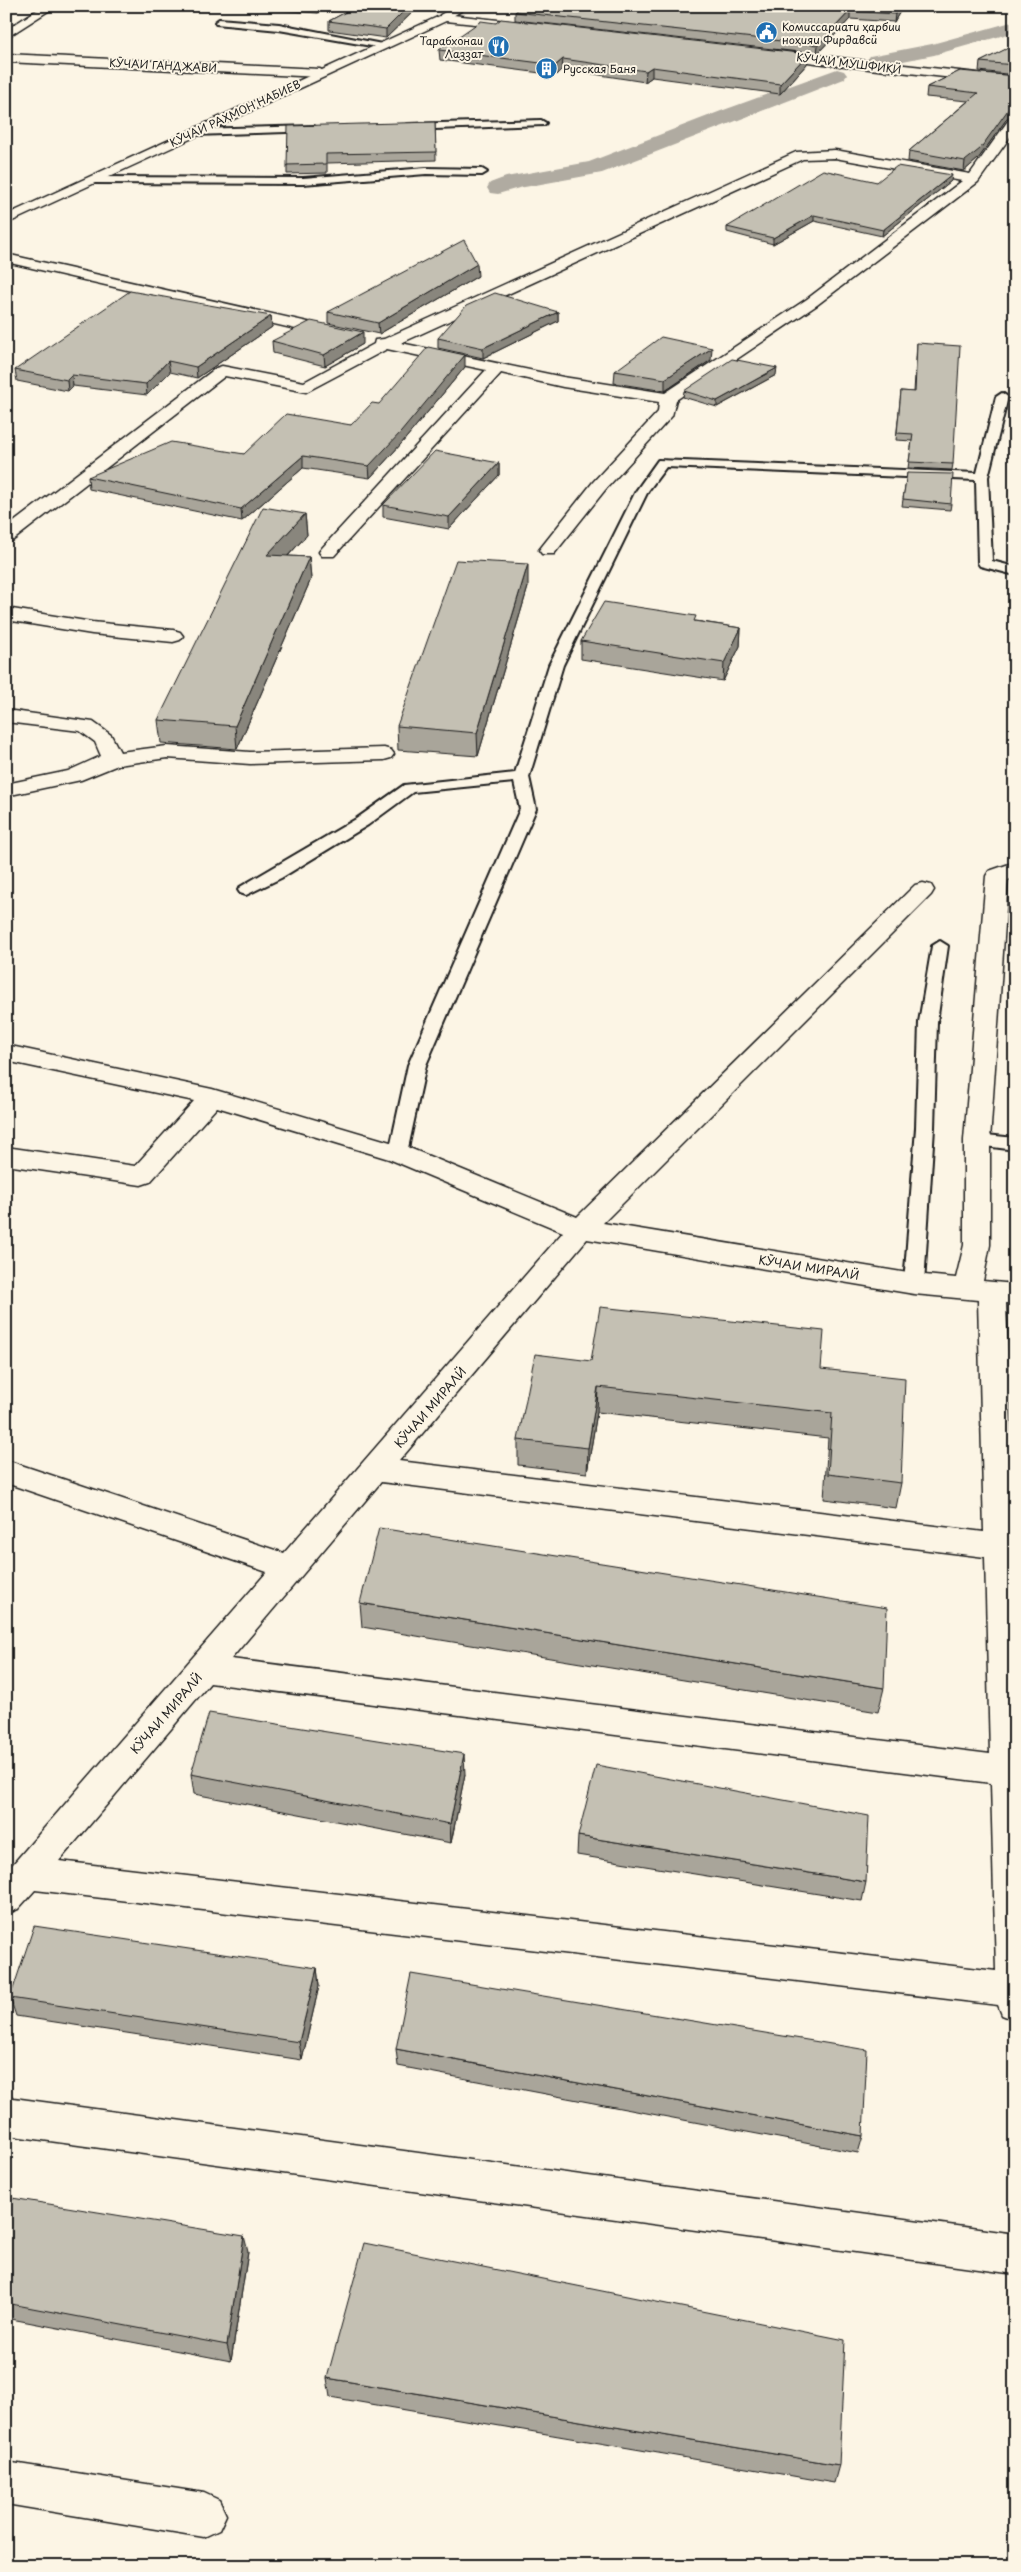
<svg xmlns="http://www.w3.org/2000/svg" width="1021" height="2572" viewBox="0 0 1021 2572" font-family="'Playpen Sans',sans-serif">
  <rect width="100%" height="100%" fill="#fcf5e5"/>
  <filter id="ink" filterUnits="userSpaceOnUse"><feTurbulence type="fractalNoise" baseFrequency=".02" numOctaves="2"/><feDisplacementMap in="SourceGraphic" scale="10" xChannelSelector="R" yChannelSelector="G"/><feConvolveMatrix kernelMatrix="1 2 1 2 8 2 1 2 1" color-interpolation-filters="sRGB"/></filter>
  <g filter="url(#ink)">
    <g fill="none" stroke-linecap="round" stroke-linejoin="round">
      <path fill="#b0aba1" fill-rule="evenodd" d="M1015,21V32L934,55L877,66L870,64L867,60L870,56L932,44Z
        M837,69L844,71L847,75L844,79L602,173L519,188L498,194L490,193L487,188L490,183L506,177L589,162L721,111Z"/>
      <defs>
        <path id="lane" d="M219,19L279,24L387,45L383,48L279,30L216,24L215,22Z
          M541,120L546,123L544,125L408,130L403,127L408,124Z
          M314,126L319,129L317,131L194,135L189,132L194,129Z
          M426,168L482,169L487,172L482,175L426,174L303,184L92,183L87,180L92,177L303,178Z
          M1002,393L1008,397L988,477L992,561L1015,567V575L980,566L978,563L976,480L666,467L648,491L563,665L529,777L536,809L426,1065L407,1153L405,1157L398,1159L391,1157L389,1153L408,1065L520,809L514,782L413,792L368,825L281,878L246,895L240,893L238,890L240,887L356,819L404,785L515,773L549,665L636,491L658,460L977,473L996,397Z
          M940,941L948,946L937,1022L934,1128L924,1284L921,1289L914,1291L907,1289L904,1284L916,1128L919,1022L932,946Z
          M977,1134L1015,1138V1150L970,1144L968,1140L970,1136Z"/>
        <path id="street" d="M43,6H56L6,38V30Z
          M455,6H469L448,19H440V15Z
          M6,54L320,69L326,73L320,77L6,62Z
          M840,58L886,63L892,67L886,71L836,65L834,62Z
          M1015,117V130L978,182L817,305L676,400L672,416L605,490L554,554H542L539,550L593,482L658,412L659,402L563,387L501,373L334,556H322L319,552L322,548L486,370L387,349L306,392L225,376L12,541L6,542V528L216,368L222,366L304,382L374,344L375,340L384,339L796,152L835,150L970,174L1010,118ZM835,158L962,181L807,299L665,393L563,377L401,343L803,159Z
          M6,254L339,329L347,334L339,339L6,262Z
          M6,608L92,622L173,630L180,632L183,636L180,640L173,642L92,634L6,620Z
          M6,710L93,722L111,735L120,752L167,746L250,752L384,748L391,750L394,754L391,758L384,760L250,764L167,758L118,765L81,780L6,796V784L68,771L101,756L95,742L80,731L6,722Z
          M1015,862V877L1008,880L990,1140V1245L983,1281L1015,1284V1304L1006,1303L1015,1524V2020L1002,2015L998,2005L35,1890L18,1909L6,1914V1872L267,1572L6,1483V1460L284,1553L563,1232L389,1159L217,1107L150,1182L141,1185L6,1165V1147L135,1166L194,1101L6,1061V1045L212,1089L407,1147L577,1217L915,885L923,883L931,885L934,890L931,895L603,1223L914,1274L956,1278L964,1245V1140L986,876L989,871ZM587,1239L914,1294L978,1300L984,1532L399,1461ZM381,1482L985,1557L990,1754L231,1659ZM210,1683L991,1783L996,1971L59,1861Z
          M6,2097L1015,2234V2274L6,2135Z
          M6,2462L204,2493L219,2500L226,2515L219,2530L204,2537L6,2504Z"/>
        <path id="secondary" d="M444,14L533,24L539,27L533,30L446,21L6,224V215Z
          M772,50L840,58L846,62L840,66L768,57V51Z
          M886,63L1015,77V85L882,70V64Z"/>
      </defs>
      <use href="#lane" stroke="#1c1c1c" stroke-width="4"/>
      <use href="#street" stroke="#1c1c1c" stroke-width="3"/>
      <use href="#secondary" stroke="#1c1c1c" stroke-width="3"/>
      <use href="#lane" fill="#fcf5e5" fill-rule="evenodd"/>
      <use href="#street" fill="#fcf5e5" fill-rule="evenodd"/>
      <use href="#secondary" fill="#fcf5e5" fill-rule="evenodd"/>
    </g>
    <path fill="#a9a59a" stroke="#1c1c1c" d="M250,6H327L318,13L251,8Z
      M357,6H419L386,38L329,30V21Z
      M523,6H903L894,22L850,19L817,54L515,20V12Z
      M496,23L807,64L780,94L652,77L645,82L562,69L556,75L440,60L439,50Z
      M1015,45V75L979,71L980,62Z
      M960,71L1008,117L978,159L964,171L908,161L909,151L968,101L926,97L927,87Z
      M435,122L436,160L327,163V173L287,174V165Z
      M951,181L882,236L814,221L773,244L727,232V227L877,182Z
      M478,276L379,334L328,323V312Z
      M558,312V321L483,358L438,348V338Z
      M271,316L272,327L197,378L170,372L147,395L73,386L68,391L17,381L15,370Z
      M272,341L363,344L325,366L273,353Z
      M917,343L953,464L952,470L908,468L912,441L896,440L901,391L914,392Z
      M711,360L665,391L614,383L615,371Z
      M465,367L401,444L370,478L303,468L242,521L89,489L88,477L244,454L351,425L379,404Z
      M776,375L717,407L683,397L684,391Z
      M499,463V475L449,529L383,517V505Z
      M907,473L951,504L950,510L902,506Z
      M305,514L307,535L288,556L309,557L311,579L237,749L161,743L158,720Z
      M528,587L478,756L398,750L397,726Z
      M696,621L741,628L740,646L723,681L581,659V641Z
      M591,1361L821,1369L901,1483L896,1508L824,1499L828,1438L597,1412L587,1473L518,1465V1440Z
      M360,1603L884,1688L878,1712L362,1627Z
      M191,1774H465L451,1843L194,1794Z
      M578,1836L866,1882L862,1901L577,1855Z
      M317,1968L319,1986L302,2060L16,2016L10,1998Z
      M396,2049L863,2136L858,2153L398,2066Z
      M6,2197L248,2252L231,2361L6,2318Z
      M327,2378L839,2465L834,2483L330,2397Z"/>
    <path fill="#89867d" stroke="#1c1c1c" d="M319,6H327L318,13L317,7Z
      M409,6H419L386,38V29Z
      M899,6H903L894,22L895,14Z
      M850,11V19L817,54L818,45Z
      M808,54L807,64L780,94V84Z
      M563,59L562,69L556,75V65Z
      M652,67V77L645,82L646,71Z
      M1015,106V116L1008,117L978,159L964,171L965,161L1010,107Z
      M952,175L951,181L882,236L883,230Z
      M814,215V221L773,244V238Z
      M477,264L478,276L379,334L378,323Z
      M558,312V321L483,358V348Z
      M271,316L272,327L197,378L196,367Z
      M363,332V344L325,366L324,355Z
      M712,348L711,360L665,391V379Z
      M465,355V367L401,444L370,478L369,466Z
      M168,361L170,372L147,395L146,384Z
      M777,368L776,375L717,407V401Z
      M72,375L73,386L68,391L67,380Z
      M303,456V468L242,521L241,509Z
      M499,463V475L449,529V517Z
      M305,514L307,535L269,576L267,555Z
      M309,557L311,579L237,749L235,726Z
      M528,564V587L478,756L477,733Z
      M741,628L740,646L723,681L724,663Z
      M598,1387L597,1412L587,1473L588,1448Z
      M464,1754L465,1774L451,1843L450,1824Z
      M317,1968L319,1986L302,2060L299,2042Z
      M244,2236L248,2252L231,2361L227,2345Z"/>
    <path fill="#c4c0b3" stroke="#1c1c1c" d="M357,6H409L386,29L329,21Z
      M523,6H899L895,14L850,11L818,45L515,12Z
      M501,19L808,54L780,84L652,67L646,71L563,59L556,65L439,50L481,21L496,23Z
      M1014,45H1015V65L980,62Z
      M960,71L1015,76V106L1010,107L980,149L965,161L909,151L978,93L927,87Z
      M435,122L436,152L326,154V164L287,165L288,126Z
      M897,166L952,175L883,230L814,215L773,238L727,227L823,170L877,182Z
      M464,240L477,264L378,323L328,312Z
      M130,291L271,316L196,367L168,361L146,384L72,375L67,380L15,370Z
      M495,293L558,312L483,348L438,338L466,306Z
      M311,321L363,332L324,355L272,341Z
      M661,337L712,348L665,379L615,371Z
      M917,343L960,346L953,464L909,462L913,434L897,433L901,391L915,392Z
      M428,347L465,355L401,432L369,466L303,456L241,509L88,477L171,442L244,454L286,414L351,425L372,403L379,404Z
      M732,359L777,368L717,401L684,391Z
      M435,451L499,463L449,517L383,505Z
      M907,473L953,474L951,504L903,499Z
      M263,507L305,514L267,555L309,557L235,726L158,720Z
      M456,560L528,564L477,733L397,726Z
      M604,602L696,616L694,621L741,628L724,663L581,641Z
      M600,1307L824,1331L821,1369L905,1378L901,1483L828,1474L832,1413L598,1387L588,1448L518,1440L535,1354L591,1361Z
      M379,1528L887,1608L884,1688L360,1603Z
      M209,1713L464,1754L450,1824L191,1774Z
      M596,1765L869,1816L866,1882L578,1836Z
      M34,1926L317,1968L299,2042L10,1998Z
      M411,1974L867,2050L863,2136L396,2049Z
      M6,2197L244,2236L227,2345L6,2303Z
      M364,2243L845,2340L839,2465L327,2378Z"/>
  </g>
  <defs>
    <symbol id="civic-disc" viewBox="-11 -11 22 22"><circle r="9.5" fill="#1f6fb2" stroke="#fcf5e5"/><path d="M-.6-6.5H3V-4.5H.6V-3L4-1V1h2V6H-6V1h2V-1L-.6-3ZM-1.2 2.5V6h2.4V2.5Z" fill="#fff"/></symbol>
    <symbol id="restaurant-disc" viewBox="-11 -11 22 22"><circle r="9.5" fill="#1f6fb2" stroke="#fcf5e5"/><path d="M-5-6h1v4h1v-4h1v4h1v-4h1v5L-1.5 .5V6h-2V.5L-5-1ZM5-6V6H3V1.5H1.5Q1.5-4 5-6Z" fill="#fff"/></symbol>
    <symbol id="building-disc" viewBox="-11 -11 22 22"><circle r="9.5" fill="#1f6fb2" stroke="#fcf5e5"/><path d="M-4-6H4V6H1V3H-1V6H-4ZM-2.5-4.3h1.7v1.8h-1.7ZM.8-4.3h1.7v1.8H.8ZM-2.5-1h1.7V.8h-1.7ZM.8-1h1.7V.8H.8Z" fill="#fff"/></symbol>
  </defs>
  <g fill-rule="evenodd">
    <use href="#civic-disc" x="754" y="20" width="25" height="25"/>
    <use href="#restaurant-disc" x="486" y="34" width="25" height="25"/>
    <use href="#building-disc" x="534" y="56" width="25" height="25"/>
  </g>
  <g text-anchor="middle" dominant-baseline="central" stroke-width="4" stroke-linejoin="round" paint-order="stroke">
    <g font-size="11" fill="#1c1c1c" stroke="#fcf5e5" text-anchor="start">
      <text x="782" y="26">Комиссариати ҳарбии<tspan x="782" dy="13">ноҳияи Фирдавсӣ</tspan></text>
      <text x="483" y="40" text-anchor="end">Тарабхонаи<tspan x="483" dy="13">Лаззат</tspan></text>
      <text x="563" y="68">Русская Баня</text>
    </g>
    <g font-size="11" fill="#1c1c1c" stroke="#fcf5e5">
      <text transform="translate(849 63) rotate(7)">КӮЧАИ МУШФИҚӢ</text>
      <text transform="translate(163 65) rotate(3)">КӮЧАИ ГАНДЖАВИ</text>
      <text transform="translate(235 113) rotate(-25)">КӮЧАИ РАҲМОН НАБИЕВ</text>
    </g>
    <g font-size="12" fill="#1c1c1c" stroke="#fcf5e5">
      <text transform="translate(809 1267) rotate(9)">КӮЧАИ МИРАЛӢ</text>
      <text transform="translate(430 1407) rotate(-49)">КӮЧАИ МИРАЛӢ</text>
      <text transform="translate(166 1713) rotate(-49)">КӮЧАИ МИРАЛӢ</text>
    </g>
  </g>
  <rect width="1021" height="2572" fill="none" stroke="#fcf5e5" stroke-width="25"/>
  <rect x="12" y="12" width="996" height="2547" fill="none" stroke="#1c1c1c" stroke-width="2" filter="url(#ink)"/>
</svg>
